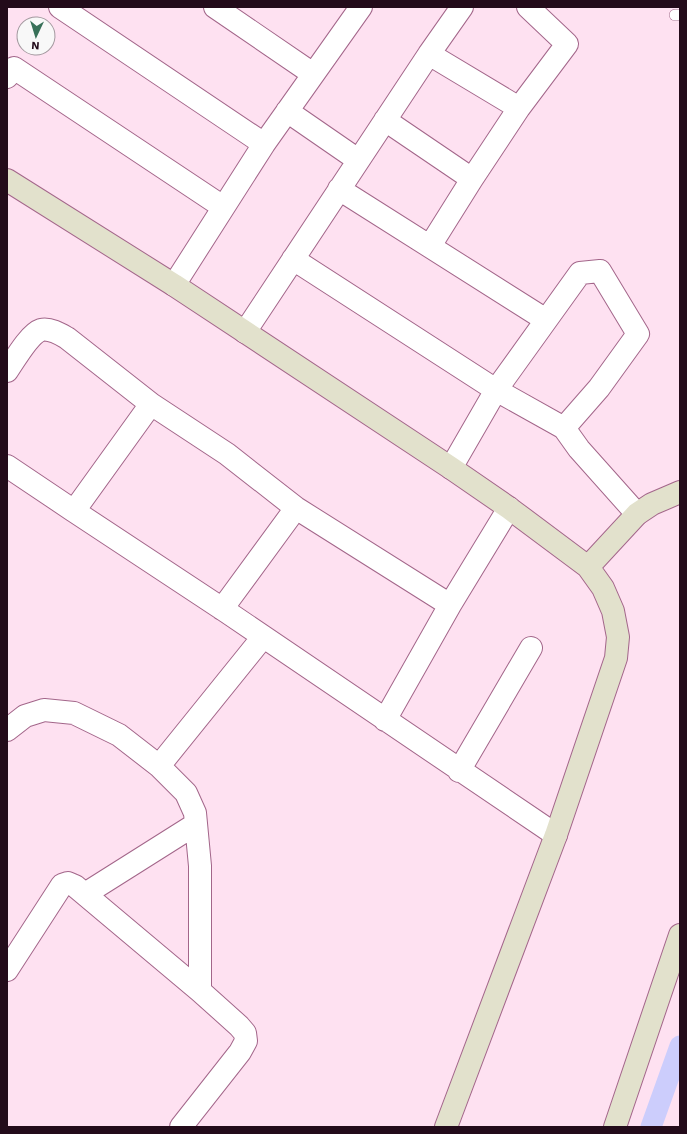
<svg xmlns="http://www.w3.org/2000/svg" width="687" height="1134" viewBox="0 0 687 1134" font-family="'Work Sans',sans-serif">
  <rect width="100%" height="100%" fill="#fee1f1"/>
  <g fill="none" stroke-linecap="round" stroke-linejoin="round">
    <path stroke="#cccdfc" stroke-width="21" d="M651,1127L680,1046"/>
    <defs>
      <path id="lane" d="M675,15H680"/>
      <path id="street" d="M60,7L264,144
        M215,7L313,74
        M7,77L14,68L223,207
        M519,108L567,44L528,7
        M287,111L358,160
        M385,120L472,179L519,108L429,54
        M339,189L546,320
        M430,246L472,179
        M293,259L496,390L564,428
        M174,285L264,144L361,7
        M245,332L429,54L462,7
        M7,371C14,361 29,334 41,330C50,328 60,334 67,338L151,404
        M7,466L74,511
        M451,468L496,390L580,273L600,271L638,334L599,388L564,428L579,449L637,514
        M509,508L450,605L296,508L227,454L151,404L74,511L227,612L556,835
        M222,609L296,508
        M385,720L450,605
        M7,730L25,716L44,710L74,713L119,735L159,766L186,793L195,813L200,866V991
        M159,766L263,637
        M459,771L531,648
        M85,894L196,824
        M7,970L62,885L68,883L75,886L200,991L239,1026L245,1033L246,1041L240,1052L181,1127"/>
      <path id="secondary" d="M7,180L174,285L451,468L509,508L588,567L603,588L613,611L618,637L616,658L556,835L446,1127
        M588,567L637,514L652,504L680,492
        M615,1127L680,935"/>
    </defs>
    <use href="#lane" stroke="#a3668a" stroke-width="12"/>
    <use href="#street" stroke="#a3668a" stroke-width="24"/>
    <use href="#secondary" stroke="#a3668a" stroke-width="24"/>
    <use href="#lane" stroke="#fff" stroke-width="11"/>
    <use href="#street" stroke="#fff" stroke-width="22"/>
    <use href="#secondary" stroke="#e2e1cc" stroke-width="22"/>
  </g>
  <rect width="687" height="1134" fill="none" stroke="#230b1a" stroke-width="16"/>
  <g transform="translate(36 36) rotate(184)"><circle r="19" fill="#f8f8f8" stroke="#a3999f"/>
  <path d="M0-3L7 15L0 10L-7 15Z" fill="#377058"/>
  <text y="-6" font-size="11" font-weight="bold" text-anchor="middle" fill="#230b1a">N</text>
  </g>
</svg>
